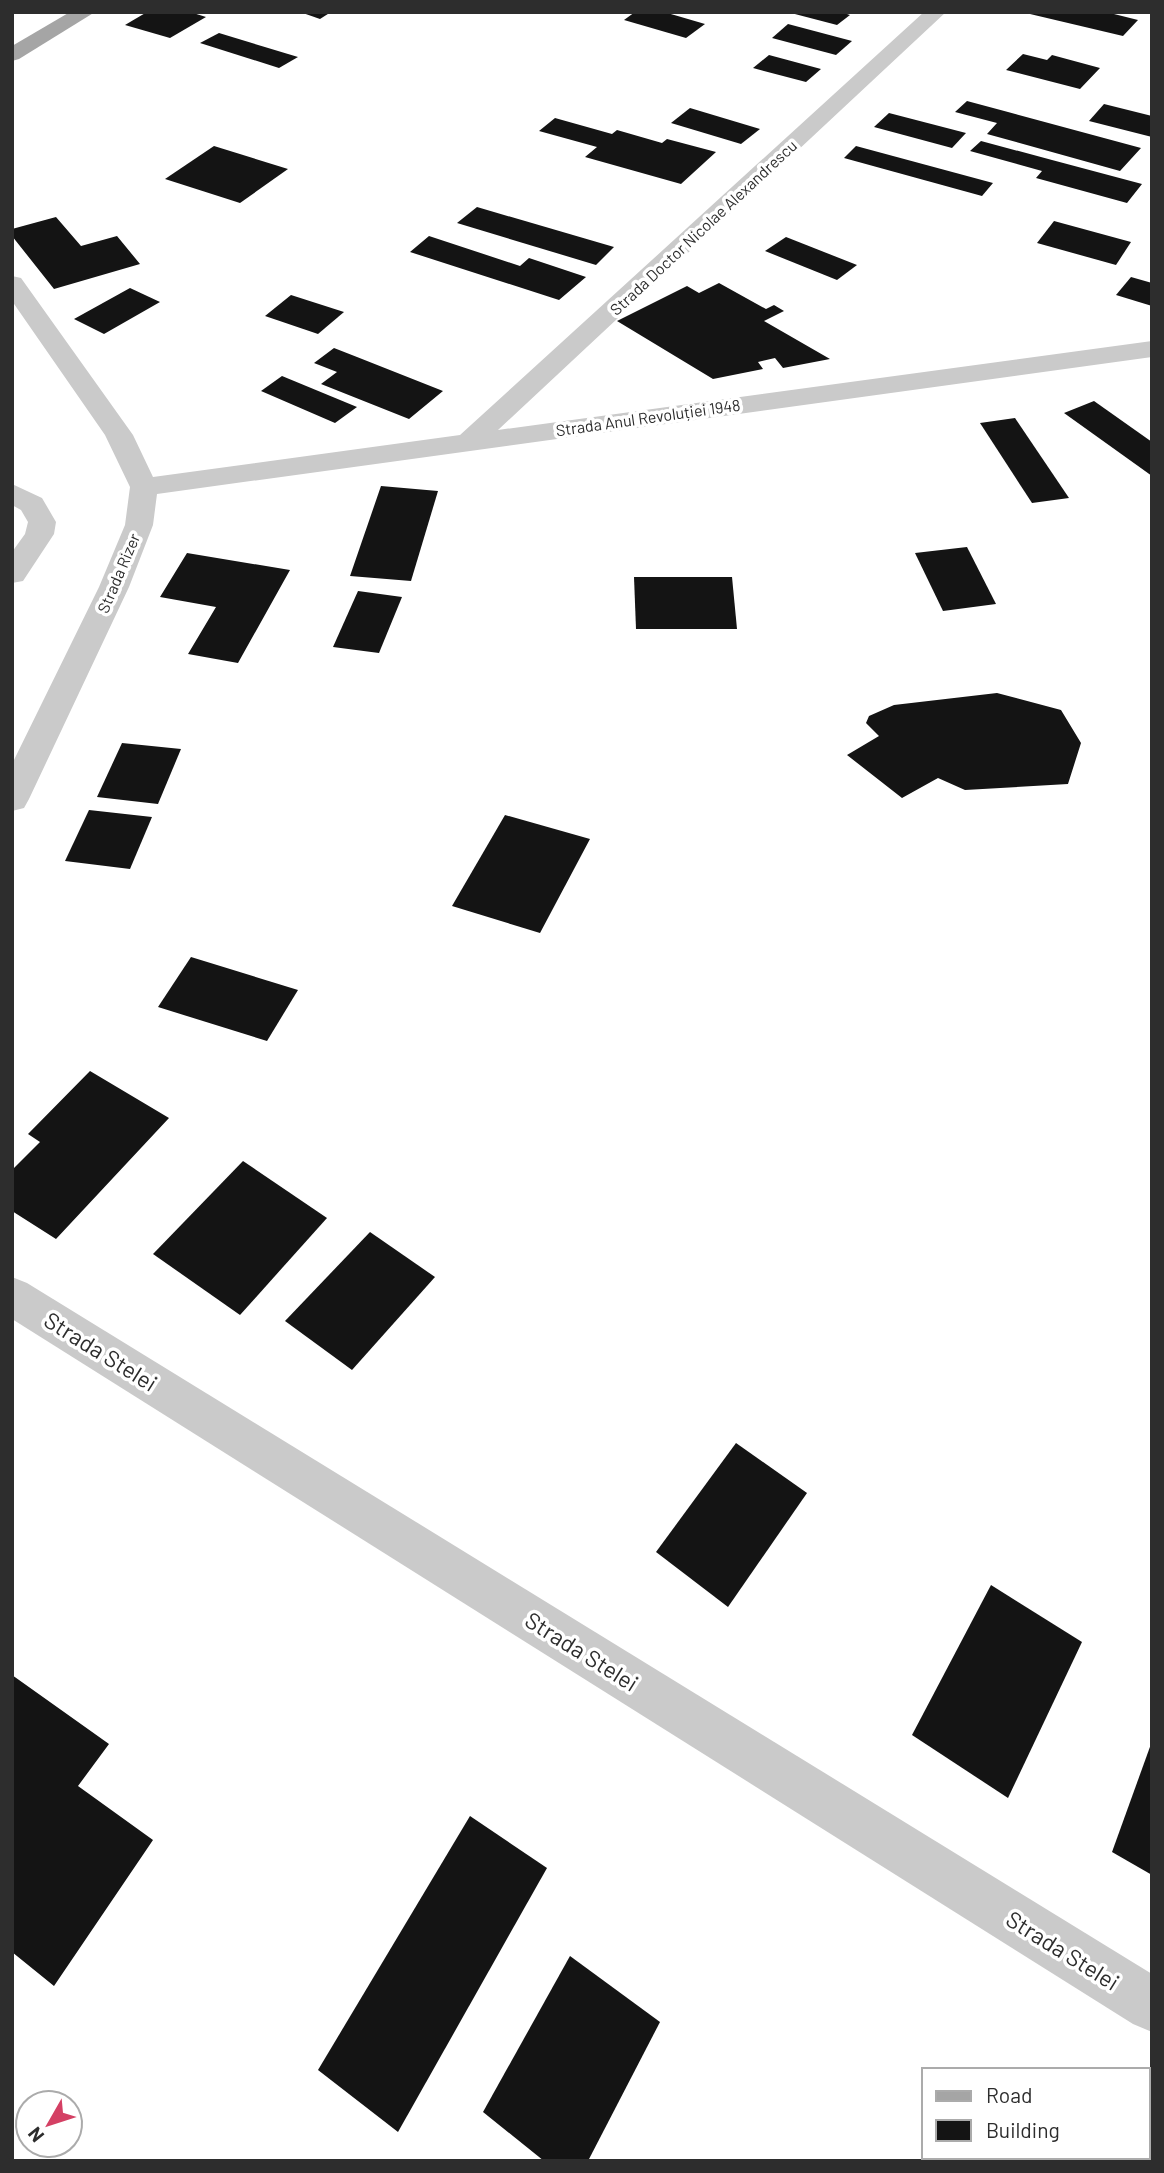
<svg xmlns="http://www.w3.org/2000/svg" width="1164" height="2173" viewBox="0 0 1164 2173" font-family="Barlow,sans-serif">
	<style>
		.building { fill: #141414 }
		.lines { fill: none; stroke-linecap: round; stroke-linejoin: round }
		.minor { fill: #cacaca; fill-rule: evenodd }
		.major { fill: #a5a5a5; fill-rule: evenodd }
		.labels { text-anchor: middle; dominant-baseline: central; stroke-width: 7; stroke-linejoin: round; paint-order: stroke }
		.far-street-label { font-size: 16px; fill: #2d2d2d; stroke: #fff }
		.near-street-label { font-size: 23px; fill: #2d2d2d; stroke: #fff }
	</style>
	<rect width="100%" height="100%" fill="#fff"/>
	<g class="building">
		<path d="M147,12H190L206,17L170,38L125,25Z"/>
		<path d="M300,12H331L320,19Z"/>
		<path d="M635,12H664L705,24L686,38L624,20Z"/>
		<path d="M841,12L850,15L837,25L791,13Z"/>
		<path d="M1032,12H1106L1138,20L1123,36L1030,14Z"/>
		<path d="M788,24L852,41L836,55L772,38Z"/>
		<path d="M219,33L298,57L279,68L200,43Z"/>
		<path d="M1023,54L1047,60L1052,55L1100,68L1080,89L1006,70Z"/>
		<path d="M769,55L821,69L806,82L753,68Z"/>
		<path d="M967,101L1008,112L1141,148L1120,171L987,134L997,123L955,112Z"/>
		<path d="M1104,104L1152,116V137L1089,121Z"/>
		<path d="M690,108L760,129L741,144L671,123Z"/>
		<path d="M889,113L966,133L952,148L874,127Z"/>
		<path d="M555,118L612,134L617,130L662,143L667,139L716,152L681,184L585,157L597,147L539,131Z"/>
		<path d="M981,141L1052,160L1142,184L1127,203L1036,178L1042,171L970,151Z"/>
		<path d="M214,146L288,169L240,203L165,179Z"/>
		<path d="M856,146L993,183L982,196L844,158Z"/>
		<path d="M477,207L614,247L596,265L457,223Z"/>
		<path d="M56,217L81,246L117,236L140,264L54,289L12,236V229Z"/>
		<path d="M1054,221L1131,242L1116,265L1037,243Z"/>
		<path d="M429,236L520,266L529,258L586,277L559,300L410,252Z"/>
		<path d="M786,237L857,265L837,280L765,251Z"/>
		<path d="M1131,277L1152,283V306L1116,295Z"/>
		<path d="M719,283L766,309L774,305L784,311L764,321L830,359L783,368L775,358L758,362L763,369L713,379L617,321L687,286L699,293Z"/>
		<path d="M130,288L160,302L104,334L74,319Z"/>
		<path d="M291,295L344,312L318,334L265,316Z"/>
		<path d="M334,348L357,357L443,391L409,419L321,384L337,372L314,363Z"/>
		<path d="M282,376L357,407L335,423L261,391Z"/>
		<path d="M1094,401L1152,442V476L1064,413Z"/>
		<path d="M1015,418L1069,498L1032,503L980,423Z"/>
		<path d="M381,486L438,491L411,581L350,576Z"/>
		<path d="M967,547L996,604L943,611L915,553Z"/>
		<path d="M187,553L290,570L238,663L188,654L216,607L160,597Z"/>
		<path d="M634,577H732L737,629H636Z"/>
		<path d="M358,591L402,597L379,653L333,647Z"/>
		<path d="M997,693L1061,710L1081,743L1068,784L965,790L938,778L902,798L847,755L879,736L866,723L869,716L894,705Z"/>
		<path d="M122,743L181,749L158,804L97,797Z"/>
		<path d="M89,810L152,817L130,869L65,861Z"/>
		<path d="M505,815L590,839L540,933L452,906Z"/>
		<path d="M191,957L298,990L267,1041L158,1007Z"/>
		<path d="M90,1071L169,1118L56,1239L12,1211V1170L40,1142L28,1134Z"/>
		<path d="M243,1161L327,1218L240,1315L153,1254Z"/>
		<path d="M370,1232L435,1277L352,1370L285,1321Z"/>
		<path d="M736,1443L807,1493L728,1607L656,1552Z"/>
		<path d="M991,1585L1082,1642L1008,1798L912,1735Z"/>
		<path d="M12,1675L109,1744L78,1786L153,1840L54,1986L12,1952Z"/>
		<path d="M1151,1744H1152V1875L1112,1852Z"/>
		<path d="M470,1816L547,1868L398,2132L318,2070Z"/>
		<path d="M570,1956L660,2022L588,2161H544L483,2112Z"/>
	</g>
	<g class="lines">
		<g class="minor">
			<path d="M924,12H946L498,430L1152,341V357L157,494L153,525L129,587L29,799L24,808L12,811V764L99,587L125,525L130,487L105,435L12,301V276L21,278L133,435L153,477L460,435Z"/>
			<path d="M12,484L42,498L56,522L54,534L23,581L12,583V552L25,534L28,522L21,510L12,505Z"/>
			<path d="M12,1277L27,1283L1152,1974V2032L1133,2024L12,1319Z"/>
		</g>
		<path class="major" d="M70,12H95L19,59L12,61V46Z"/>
	</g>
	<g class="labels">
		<g class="far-street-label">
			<text transform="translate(703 227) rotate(-43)">Strada Doctor Nicolae Alexandrescu</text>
			<text transform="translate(648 417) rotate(-8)">Strada Anul Revoluției 1948</text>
			<text transform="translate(118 573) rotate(-67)">Strada Rizer</text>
		</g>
		<g class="near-street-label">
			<text transform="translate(101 1351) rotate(32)">Strada Stelei</text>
			<text transform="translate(582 1651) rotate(32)">Strada Stelei</text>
			<text transform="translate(1063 1950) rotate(32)">Strada Stelei</text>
		</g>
	</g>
	<rect width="1164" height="2173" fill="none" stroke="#2d2d2d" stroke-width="28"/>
	<rect x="922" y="2068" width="228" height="91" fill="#ffffff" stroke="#ababab" stroke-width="2"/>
	<rect x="936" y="2091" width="35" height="10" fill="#a5a5a5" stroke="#ababab" stroke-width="2"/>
	<text x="986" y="2103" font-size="21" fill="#2d2d2d">Road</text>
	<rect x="936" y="2120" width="35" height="21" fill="#141414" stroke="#ababab" stroke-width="2"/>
	<text x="986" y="2138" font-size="21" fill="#2d2d2d">Building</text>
	<g transform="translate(49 2124) rotate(231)"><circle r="33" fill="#ffffff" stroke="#ababab" stroke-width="2"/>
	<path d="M0-5L12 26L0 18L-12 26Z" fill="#d44064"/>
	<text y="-10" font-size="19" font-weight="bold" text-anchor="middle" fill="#2d2d2d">N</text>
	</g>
</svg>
